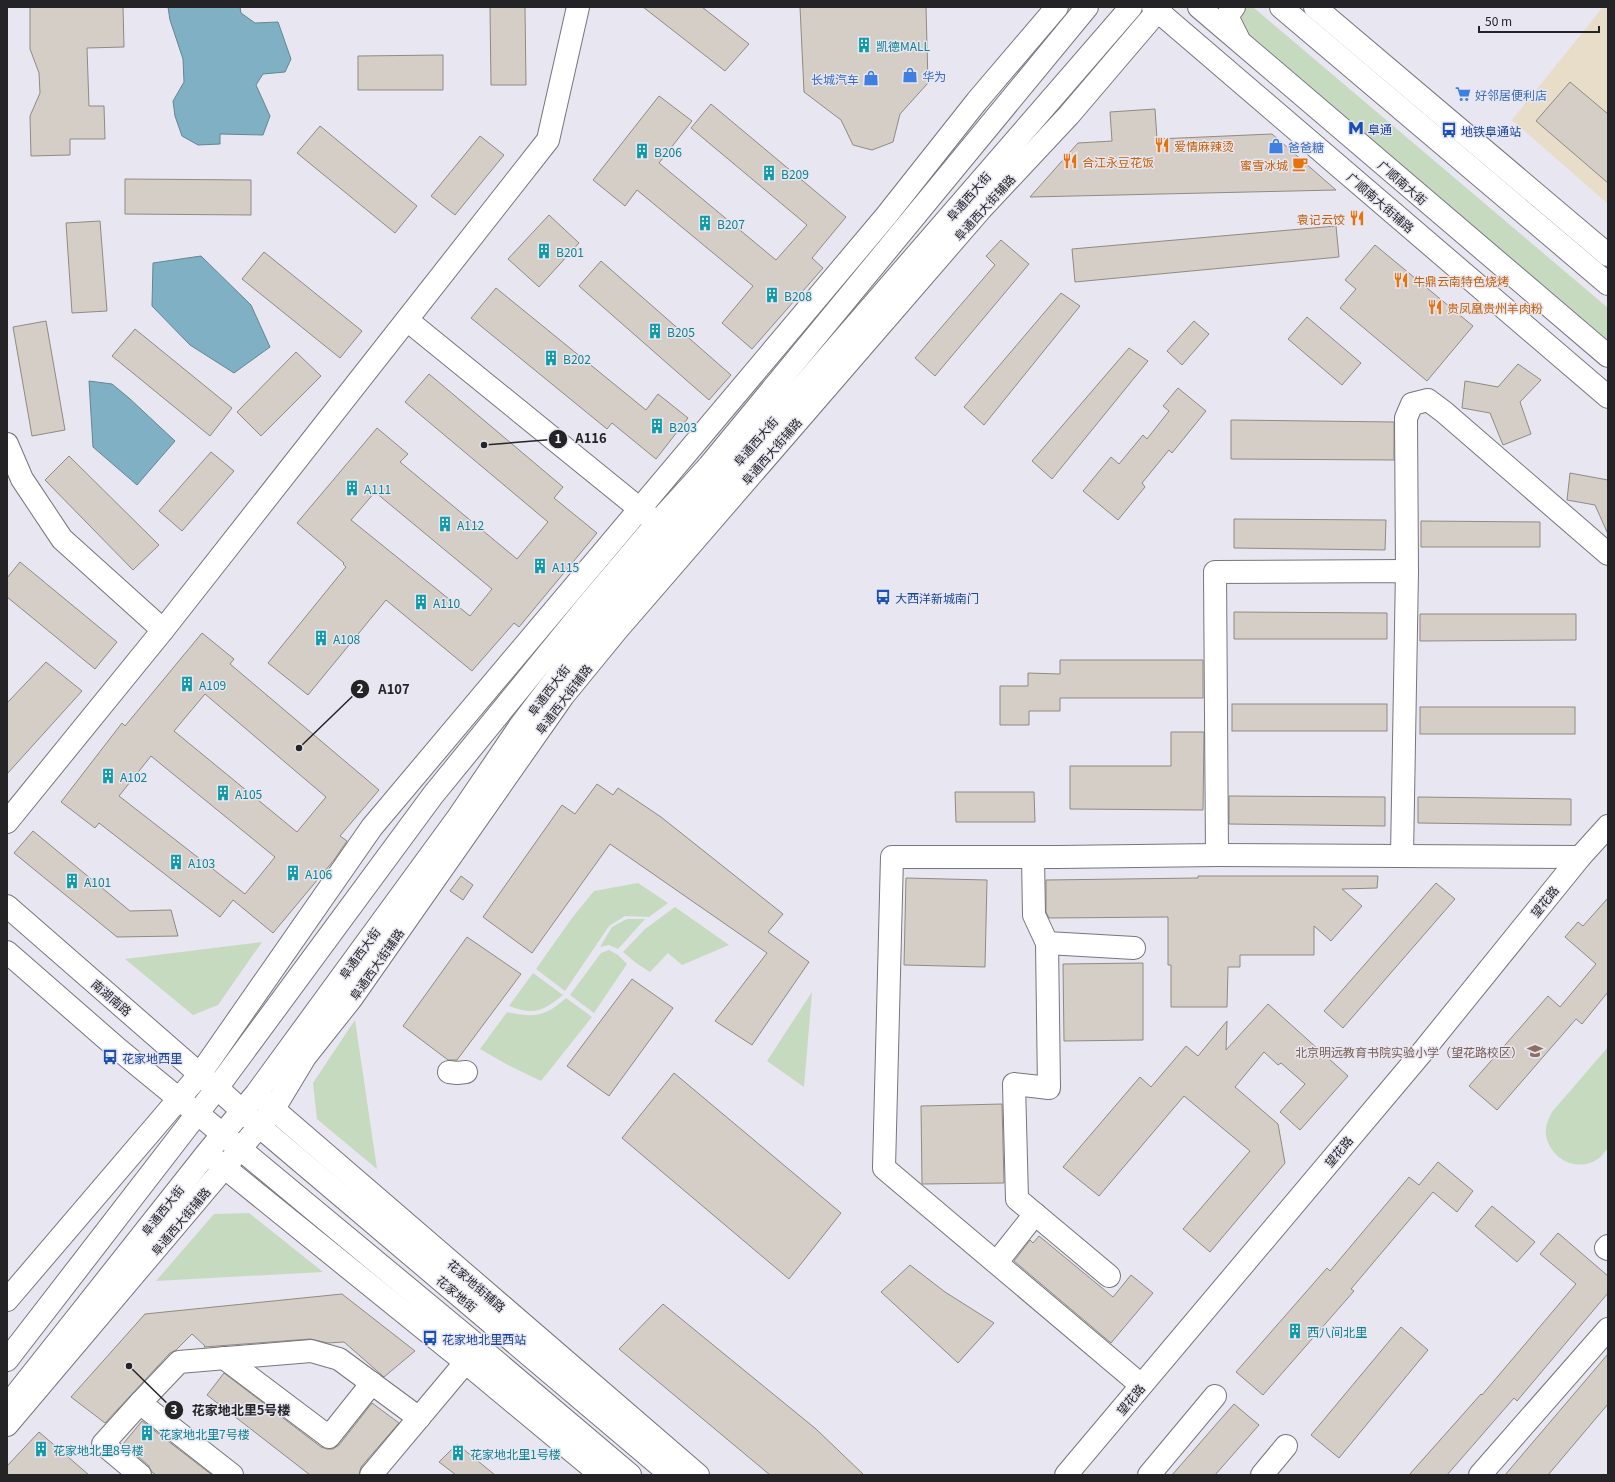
<svg xmlns="http://www.w3.org/2000/svg" width="1615" height="1482" viewBox="0 0 1615 1482" font-family="Georgia,'Noto Sans SC',serif">
	<style>
		.commercial { fill: #e7ddc8 }
		.green { fill: #c6dabf }
		.water { fill: #7fb0c3; stroke: #648694 }
		.building { fill: #d5cec6; stroke: #918a83; fill-rule: evenodd }
		.lines { fill: none; stroke-linecap: round; stroke-linejoin: round }
		.minor-casing { stroke: #77757d; stroke-width: 24 }
		.major-casing { stroke: #77757d; stroke-width: 24 }
		.minor { stroke: #fff; stroke-width: 22 }
		.major { stroke: #fff; stroke-width: 22 }
		.labels { text-anchor: middle; dominant-baseline: central; stroke-width: 3; stroke-linejoin: round; paint-order: stroke }
		.culture-label { font-size: 12px; fill: #0d838f; stroke: #e8e6f0; text-anchor: start }
		.shop-label { font-size: 12px; fill: #366cbe; stroke: #e8e6f0; text-anchor: start }
		.transit-label { font-size: 12px; fill: #164399; stroke: #e8e6f0; text-anchor: start }
		.food-label { font-size: 12px; fill: #c56008; stroke: #e8e6f0; text-anchor: start }
		.street-label { font-size: 12px; fill: #242326; stroke: #e8e6f0 }
		.education-label { font-size: 12px; fill: #785e54; stroke: #e8e6f0; text-anchor: end }
		.leader { fill: none; stroke: #242326; stroke-width: 1.5 }
		.callout-dot { fill: #242326; stroke: #e8e6f0; stroke-width: 1.5 }
		.mark-label { font-size: 12px; text-anchor: middle; font-weight: bold; fill: #fff }
		.callout-label { font-size: 13px; text-anchor: middle; font-weight: bold; fill: #242326; stroke: #e8e6f0; stroke-width: 3; stroke-linejoin: round; paint-order: stroke }
	</style>
	<rect width="100%" height="100%" fill="#e8e6f0"/>
	<path class="commercial" d="M1603,7H1608V204L1512,120Z"/>
	<g class="green">
		<path d="M1245,8H1254L1608,308V341L1240,26L1238,17Z"/>
		<path d="M638,883L668,903L649,917L625,916L609,926L565,991L536,969L572,918L594,891Z"/>
		<path d="M675,907L729,945L682,965L668,953L650,972L636,963L623,952L645,929Z"/>
		<path d="M627,919H645L618,949L609,945L600,947L612,927Z"/>
		<path d="M262,942L218,1005L193,1015L125,959Z"/>
		<path d="M609,950L618,955L627,964L594,1013L570,995L601,953Z"/>
		<path d="M533,973L563,995C542,1012 534,1015 509,1006Z"/>
		<path d="M812,992L804,1087L767,1061Z"/>
		<path d="M566,998L592,1017L541,1081L508,1065L480,1049L507,1012C534,1018 545,1017 566,998Z"/>
		<path d="M355,1020L377,1169L317,1119L313,1083Z"/>
		<path d="M1608,1047V1148C1605,1151 1602,1156 1598,1159C1577,1173 1550,1159 1546,1135C1545,1127 1548,1119 1552,1112Z"/>
		<path d="M249,1213L323,1272L156,1281L214,1214Z"/>
	</g>
	<g class="water">
		<path d="M168,7H240L241,13L255,23L278,22L291,59L285,72L263,74L256,85L270,116L263,135L220,134V144L198,145L182,136L175,116L173,101L184,82L183,59L170,20Z"/>
		<path d="M201,256L251,305L270,347L234,373L190,345L152,306L153,263Z"/>
		<path d="M89,381L112,384L129,398L175,441L137,485L93,447Z"/>
	</g>
	<g class="building">
		<path d="M30,7H123L124,47L87,48L89,106H104L105,139H70V155L31,156L30,116L40,93L39,73L30,49Z"/>
		<path d="M490,7H525L526,85H491Z"/>
		<path d="M643,7H702L749,44L725,71Z"/>
		<path d="M800,7H926L928,83L900,114L893,142L872,150L853,145L841,120L804,92Z"/>
		<path d="M443,55V90H358V56Z"/>
		<path d="M1570,82L1608,114V183L1536,121Z"/>
		<path d="M659,96L692,121L659,163L776,260L807,225L691,128L711,104L846,217L812,258L823,268L752,349L722,323L753,286L637,190L625,206L593,180Z"/>
		<path d="M1155,109L1157,139L1272,134L1336,190L1030,197L1078,143L1112,141L1110,112Z"/>
		<path d="M320,126L417,206L395,233L297,153Z"/>
		<path d="M480,136L504,155L455,215L431,196Z"/>
		<path d="M125,179L251,180V215L125,214Z"/>
		<path d="M549,215L579,243L539,287L508,259Z"/>
		<path d="M100,221L107,311L72,313L66,223Z"/>
		<path d="M1336,226L1339,257L1075,282L1072,249Z"/>
		<path d="M1001,240L1029,264L935,376L915,358L995,265L986,256Z"/>
		<path d="M1375,245L1473,326L1427,381L1340,308L1356,289L1345,280Z"/>
		<path d="M264,252L362,331L340,358L242,279Z"/>
		<path d="M601,261L731,375L709,400L579,286Z"/>
		<path d="M496,288L646,410L658,394L688,418L656,459L612,423L607,429L471,318Z"/>
		<path d="M1061,293L1080,306L984,425L964,407Z"/>
		<path d="M1307,317L1361,363L1342,385L1288,339Z"/>
		<path d="M46,321L65,430L32,436L13,327Z"/>
		<path d="M1194,321L1209,334L1182,365L1167,351Z"/>
		<path d="M135,329L232,408L210,436L112,356Z"/>
		<path d="M1129,348L1148,361L1052,479L1032,461Z"/>
		<path d="M296,352L321,376L261,436L237,412Z"/>
		<path d="M1518,364L1541,380L1520,402L1531,434L1503,445L1490,413L1462,408L1465,381L1498,387Z"/>
		<path d="M429,374L563,487L554,498L597,533L519,627L514,623L472,671L386,600L308,695L268,663L346,567L343,564L344,563L297,523L377,428L408,454L400,462L517,559L548,522L405,402ZM375,492L492,589L470,616L351,520Z"/>
		<path d="M1178,388L1206,411L1172,453L1169,450L1142,483L1145,487L1118,520L1083,491L1111,457L1119,464L1143,435L1147,439L1169,411L1163,406Z"/>
		<path d="M1231,420L1394,422V460L1231,459Z"/>
		<path d="M211,452L234,471L182,531L159,511Z"/>
		<path d="M69,456L159,545L133,570L45,480Z"/>
		<path d="M1570,473L1608,480V534L1595,505L1567,500Z"/>
		<path d="M1234,519L1386,520L1385,550L1234,548Z"/>
		<path d="M1421,521L1540,522V547H1421Z"/>
		<path d="M20,562L117,642L95,669L7,597V578Z"/>
		<path d="M1234,612L1387,613V639H1234Z"/>
		<path d="M1420,614H1576V640L1420,641Z"/>
		<path d="M202,633L234,659L230,664L379,790L340,836L347,841L334,860L273,933L233,900L220,917L99,823L95,828L61,802L122,723L125,726ZM205,694L326,797L297,832L174,731ZM151,756L275,857L245,894L119,796Z"/>
		<path d="M1060,660H1203V698H1060V711H1029V725H1000V686H1028V673L1060,674Z"/>
		<path d="M46,662L82,691L7,774V703Z"/>
		<rect x="1232" y="704" width="155" height="27"/>
		<rect x="1420" y="707" width="155" height="27"/>
		<path d="M1171,732H1204L1203,810L1070,809V766H1171Z"/>
		<path d="M597,784L613,795L618,788L661,817L783,914L768,932L809,962L752,1045L715,1021L767,953L610,844L532,953L483,917L562,805L575,814Z"/>
		<path d="M955,792H1034L1035,822H956Z"/>
		<path d="M1229,796L1385,797V826L1229,824Z"/>
		<path d="M1418,797L1571,799V825L1418,823Z"/>
		<path d="M33,831L130,911L171,910L178,936L117,937L14,853Z"/>
		<path d="M461,876L473,885L463,900L450,891Z"/>
		<path d="M1198,876H1378L1377,888L1342,889L1362,906L1331,941L1314,926V955H1240V967H1228L1227,1007H1171V965H1168V917L1049,918L1046,912V880L1198,878Z"/>
		<path d="M906,878L987,880L985,967L904,965Z"/>
		<path d="M1436,883L1455,899L1343,1028L1324,1011Z"/>
		<path d="M1608,898V992L1582,1024L1576,1019L1497,1110L1469,1086L1548,996L1560,1007L1596,964L1565,937L1578,922L1583,926Z"/>
		<path d="M467,937L521,974L457,1060H448L403,1026Z"/>
		<path d="M1143,963V1040L1064,1041L1063,964Z"/>
		<path d="M632,979L673,1008L609,1096L567,1066Z"/>
		<path d="M1268,1004L1348,1076L1300,1130L1280,1112L1305,1084L1281,1063L1278,1065L1264,1052L1235,1087L1278,1124L1285,1163L1210,1252L1183,1229L1250,1151L1184,1096L1099,1196L1063,1167L1140,1077L1151,1087L1186,1046L1198,1056L1227,1021L1226,1050Z"/>
		<path d="M674,1073L841,1213L789,1279L622,1138Z"/>
		<path d="M1002,1104L1004,1183L922,1184L921,1106Z"/>
		<path d="M1438,1162L1473,1191L1457,1212L1433,1192L1351,1289L1354,1291L1263,1395L1236,1372L1327,1268L1330,1271L1409,1177L1419,1185Z"/>
		<path d="M1492,1206L1535,1242L1517,1262L1475,1226Z"/>
		<path d="M1558,1233L1608,1276V1293L1517,1401L1514,1398L1447,1475H1409L1481,1394L1482,1395L1576,1284L1540,1254Z"/>
		<path d="M1039,1236L1113,1297L1131,1275L1153,1293L1111,1343L1014,1261L1030,1240L1033,1243Z"/>
		<path d="M910,1265L945,1292L994,1323L958,1363L881,1292Z"/>
		<path d="M342,1294L415,1351L384,1377L344,1342L328,1343L310,1339L204,1347L205,1346L192,1334L176,1350L170,1353L105,1423L71,1397L145,1314Z"/>
		<path d="M663,1304L816,1429L864,1475H770L619,1349Z"/>
		<path d="M1401,1327L1428,1350L1339,1458L1311,1435Z"/>
		<path d="M1608,1354V1404L1548,1475H1505Z"/>
		<path d="M224,1373L321,1447L327,1449H333L339,1445L372,1403L399,1423L361,1467L359,1475H310L207,1395Z"/>
		<path d="M1234,1404L1259,1425L1215,1475H1172Z"/>
		<path d="M142,1421L212,1475H156L152,1472L148,1465L123,1444Z"/>
		<path d="M39,1432L89,1475H7V1466Z"/>
		<path d="M457,1444L495,1475H456L439,1462Z"/>
	</g>
	<g class="lines">
		<defs>
			<g id="minor">
				<path d="M1153,7L1608,397"/>
				<path d="M1315,7L1608,255"/>
				<path d="M407,320L651,518"/>
				<path d="M7,444L22,479L62,539L163,630"/>
				<path d="M1407,571L1406,418L1412,404L1428,400L1444,412L1608,554"/>
				<path d="M7,822L163,630L548,140L578,7"/>
				<path d="M1217,855L1215,572L1407,571L1402,856"/>
				<path d="M1033,857L1034,915L1047,943L1049,1088L1014,1084L1017,1199L1109,1276"/>
				<path d="M7,906L211,1084"/>
				<path d="M1047,943L1134,948"/>
				<path d="M7,952L118,1049L190,1108"/>
				<path d="M449,1072L457,1073L466,1072"/>
				<path d="M263,1100L698,1475"/>
				<path d="M214,1159L465,1362L601,1475"/>
				<path d="M1608,1246L1606,1248L1608,1249"/>
				<path d="M997,1262L1035,1214"/>
				<path d="M7,1300L200,1074L372,827L886,216L977,101L1057,7"/>
				<path d="M224,1358L329,1437L372,1383"/>
				<path d="M1141,1385L884,1168L892,857H1058L1217,855L1580,857"/>
				<path d="M140,1403L232,1475"/>
				<path d="M7,1425L273,1110L305,1057L351,999L563,696L617,630L981,209L1069,115L1161,7"/>
				<path d="M140,1475L103,1444L140,1403L179,1362L311,1351L339,1359L419,1418"/>
				<path d="M371,1475L475,1351"/>
				<path d="M1066,1475L1424,1050L1580,857L1608,826"/>
				<path d="M1149,1475L1215,1396"/>
				<path d="M1262,1475L1286,1446"/>
				<path d="M1480,1475L1608,1329"/>
			</g>
			<g id="major">
				<path d="M1199,7L1608,356"/>
				<path d="M1234,7L1227,16L1238,38"/>
				<path d="M1281,7L1608,284"/>
				<path d="M217,1088L260,1127L671,1475"/>
				<path d="M197,1113L479,1347L630,1475"/>
				<path d="M7,1360L217,1088L433,795L587,606L657,523L709,466L1087,7"/>
				<path d="M7,1406L207,1153L256,1094L459,816L520,726L602,618L1131,7"/>
			</g>
		</defs>
		<use href="#minor" class="minor-casing"/>
		<use href="#major" class="major-casing"/>
		<use href="#minor" class="minor"/>
		<use href="#major" class="major"/>
	</g>
	<defs>
		<symbol id="building-bare" viewBox="-9 -9 18 18"><path d="M-4-6H4V6H1V3H-1V6H-4ZM-2.5-4.3h1.7v1.8h-1.7ZM.8-4.3h1.7v1.8H.8ZM-2.5-1h1.7V.8h-1.7ZM.8-1h1.7V.8H.8Z" fill="#0f9aa8" stroke="#e8e6f0" stroke-width="2.5" paint-order="stroke"/></symbol>
		<symbol id="shop-bare" viewBox="-9 -9 18 18"><path d="M-5-2.5h2.3a2.7 3.5 0 0 1 5.4 0H5L5.5 6h-11ZM-1.5-2.5h3a1.5 2.3 0 0 0-3 0Z" fill="#3f7fe0" stroke="#e8e6f0" stroke-width="2.5" paint-order="stroke"/></symbol>
		<symbol id="supermarket-bare" viewBox="-9 -9 18 18"><path d="M-6-5.5h2.5l.6 2H6L4.5 2H-2.5L-4.4-4H-6ZM-1.5 3.2a1.3 1.3 0 1 0 .1 0ZM3 3.2a1.3 1.3 0 1 0 .1 0Z" fill="#3f7fe0" stroke="#e8e6f0" stroke-width="2.5" paint-order="stroke"/></symbol>
		<symbol id="metro-bare" viewBox="-9 -9 18 18"><path d="M-5.5 5V-5H-3L0 0L3-5H5.5V5H3V-.5L0 4L-3-.5V5Z" fill="#1a4fb4" stroke="#e8e6f0" stroke-width="2.5" paint-order="stroke"/></symbol>
		<symbol id="bus-bare" viewBox="-9 -9 18 18"><path d="M-5-6H5V4H4V6H2V4H-2V6H-4V4H-5ZM-3.5-4V0h7V-4ZM-3.5 1.2v1.5H-2V1.2ZM2 1.2v1.5H3.5V1.2Z" fill="#1a4fb4" stroke="#e8e6f0" stroke-width="2.5" paint-order="stroke"/></symbol>
		<symbol id="restaurant-bare" viewBox="-9 -9 18 18"><path d="M-5-6h1v4h1v-4h1v4h1v-4h1v5L-1.5 .5V6h-2V.5L-5-1ZM5-6V6H3V1.5H1.5Q1.5-4 5-6Z" fill="#e8710a" stroke="#e8e6f0" stroke-width="2.5" paint-order="stroke"/></symbol>
		<symbol id="cafe-bare" viewBox="-9 -9 18 18"><path d="M-5.5-4.5H6V0H3Q3 3.5 0 3.5H-2.5Q-5.5 3.5-5.5 0ZM3-3.2v2h1.7v-2ZM-6 4.5H4V6H-6Z" fill="#e8710a" stroke="#e8e6f0" stroke-width="2.5" paint-order="stroke"/></symbol>
		<symbol id="school-bare" viewBox="-9 -9 18 18"><path d="M0-5L7-2L0 1L-7-2ZM-4 1L0 2.5L4 1V4Q0 6-4 4Z" fill="#8d6e63" stroke="#e8e6f0" stroke-width="2.5" paint-order="stroke"/></symbol>
	</defs>
	<g fill-rule="evenodd">
		<use href="#building-bare" x="853" y="34" width="22" height="22"/>
		<use href="#shop-bare" x="899" y="64" width="22" height="22"/>
		<use href="#shop-bare" x="860" y="67" width="22" height="22"/>
		<use href="#supermarket-bare" x="1452" y="83" width="22" height="22"/>
		<use href="#metro-bare" x="1345" y="117" width="22" height="22"/>
		<use href="#bus-bare" x="1438" y="119" width="22" height="22"/>
		<use href="#restaurant-bare" x="1151" y="134" width="22" height="22"/>
		<use href="#shop-bare" x="1265" y="135" width="22" height="22"/>
		<use href="#building-bare" x="631" y="140" width="22" height="22"/>
		<use href="#restaurant-bare" x="1059" y="150" width="22" height="22"/>
		<use href="#cafe-bare" x="1289" y="153" width="22" height="22"/>
		<use href="#building-bare" x="758" y="162" width="22" height="22"/>
		<use href="#restaurant-bare" x="1346" y="207" width="22" height="22"/>
		<use href="#building-bare" x="694" y="212" width="22" height="22"/>
		<use href="#building-bare" x="533" y="240" width="22" height="22"/>
		<use href="#restaurant-bare" x="1390" y="269" width="22" height="22"/>
		<use href="#building-bare" x="761" y="284" width="22" height="22"/>
		<use href="#restaurant-bare" x="1424" y="296" width="22" height="22"/>
		<use href="#building-bare" x="644" y="320" width="22" height="22"/>
		<use href="#building-bare" x="540" y="347" width="22" height="22"/>
		<use href="#building-bare" x="646" y="415" width="22" height="22"/>
		<use href="#building-bare" x="341" y="477" width="22" height="22"/>
		<use href="#building-bare" x="434" y="513" width="22" height="22"/>
		<use href="#building-bare" x="529" y="555" width="22" height="22"/>
		<use href="#bus-bare" x="872" y="586" width="22" height="22"/>
		<use href="#building-bare" x="410" y="591" width="22" height="22"/>
		<use href="#building-bare" x="310" y="627" width="22" height="22"/>
		<use href="#building-bare" x="176" y="673" width="22" height="22"/>
		<use href="#building-bare" x="97" y="765" width="22" height="22"/>
		<use href="#building-bare" x="212" y="782" width="22" height="22"/>
		<use href="#building-bare" x="165" y="851" width="22" height="22"/>
		<use href="#building-bare" x="282" y="862" width="22" height="22"/>
		<use href="#building-bare" x="61" y="870" width="22" height="22"/>
		<use href="#school-bare" x="1524" y="1040" width="22" height="22"/>
		<use href="#bus-bare" x="99" y="1046" width="22" height="22"/>
		<use href="#building-bare" x="1284" y="1320" width="22" height="22"/>
		<use href="#bus-bare" x="419" y="1327" width="22" height="22"/>
		<use href="#building-bare" x="136" y="1422" width="22" height="22"/>
		<use href="#building-bare" x="30" y="1438" width="22" height="22"/>
		<use href="#building-bare" x="447" y="1442" width="22" height="22"/>
	</g>
	<g class="labels">
		<g class="culture-label">
			<text x="876" y="45">凯德MALL</text>
			<text x="654" y="151">B206</text>
			<text x="781" y="173">B209</text>
			<text x="717" y="223">B207</text>
			<text x="556" y="251">B201</text>
			<text x="784" y="295">B208</text>
			<text x="667" y="331">B205</text>
			<text x="563" y="358">B202</text>
			<text x="669" y="426">B203</text>
			<text x="364" y="488">A111</text>
			<text x="457" y="524">A112</text>
			<text x="552" y="566">A115</text>
			<text x="433" y="602">A110</text>
			<text x="333" y="638">A108</text>
			<text x="199" y="684">A109</text>
			<text x="120" y="776">A102</text>
			<text x="235" y="793">A105</text>
			<text x="188" y="862">A103</text>
			<text x="305" y="873">A106</text>
			<text x="84" y="881">A101</text>
			<text x="1307" y="1331">西八间北里</text>
			<text x="159" y="1433">花家地北里7号楼</text>
			<text x="53" y="1449">花家地北里8号楼</text>
			<text x="470" y="1453">花家地北里1号楼</text>
		</g>
		<g class="shop-label">
			<text x="922" y="75">华为</text>
			<text x="859" y="78" text-anchor="end">长城汽车</text>
			<text x="1475" y="94">好邻居便利店</text>
			<text x="1288" y="146">爸爸糖</text>
		</g>
		<g class="transit-label">
			<text x="1368" y="128">阜通</text>
			<text x="1461" y="130">地铁阜通站</text>
			<text x="895" y="597">大西洋新城南门</text>
			<text x="122" y="1057">花家地西里</text>
			<text x="442" y="1338">花家地北里西站</text>
		</g>
		<g class="food-label">
			<text x="1174" y="145">爱情麻辣烫</text>
			<text x="1082" y="161">合江永豆花饭</text>
			<text x="1288" y="164" text-anchor="end">蜜雪冰城</text>
			<text x="1345" y="218" text-anchor="end">袁记云饺</text>
			<text x="1413" y="280">牛鼎云南特色烧烤</text>
			<text x="1447" y="307">贵凤凰贵州羊肉粉</text>
		</g>
		<g class="street-label">
			<text transform="translate(1403 182) rotate(41)">广顺南大街</text>
			<text transform="translate(968 196) rotate(-49)">阜通西大街</text>
			<text transform="translate(1381 202) rotate(41)">广顺南大街辅路</text>
			<text transform="translate(984 207) rotate(-48)">阜通西大街辅路</text>
			<text transform="translate(755 441) rotate(-49)">阜通西大街</text>
			<text transform="translate(771 451) rotate(-49)">阜通西大街辅路</text>
			<text transform="translate(548 690) rotate(-53)">阜通西大街</text>
			<text transform="translate(563 699) rotate(-53)">阜通西大街辅路</text>
			<text transform="translate(1544 901) rotate(-51)">望花路</text>
			<text transform="translate(359 953) rotate(-54)">阜通西大街</text>
			<text transform="translate(376 964) rotate(-55)">阜通西大街辅路</text>
			<text transform="translate(112 997) rotate(41)">南湖南路</text>
			<text transform="translate(1338 1151) rotate(-50)">望花路</text>
			<text transform="translate(162 1210) rotate(-52)">阜通西大街</text>
			<text transform="translate(180 1221) rotate(-50)">阜通西大街辅路</text>
			<text transform="translate(477 1285) rotate(41)">花家地街辅路</text>
			<text transform="translate(457 1293) rotate(40)">花家地街</text>
			<text transform="translate(1130 1399) rotate(-50)">望花路</text>
		</g>
		<g class="education-label">
			<text x="1523" y="1051">北京明远教育书院实验小学（望花路校区）</text>
		</g>
	</g>
	<path class="leader" d="M484 445L558 439M299 748L360 689M129 1366L174 1410"/>
	<g class="callout-dot">
		<circle cx="484" cy="445" r="4"/>
		<circle cx="299" cy="748" r="4"/>
		<circle cx="129" cy="1366" r="4"/>
		<circle cx="558" cy="439" r="10"/>
		<circle cx="360" cy="689" r="10"/>
		<circle cx="174" cy="1410" r="10"/>
	</g>
	<g class="mark-label">
		<text x="558" y="443">1</text>
		<text x="360" y="693">2</text>
		<text x="174" y="1414">3</text>
	</g>
	<g class="callout-label">
		<text x="591" y="443">A116</text>
		<text x="394" y="694">A107</text>
		<text x="241" y="1415">花家地北里5号楼</text>
	</g>
	<rect width="1615" height="1482" fill="none" stroke="#242326" stroke-width="16"/>
	<path d="M1479 26v6h120v-6" fill="none" stroke="#242326" stroke-width="2"/>
	<text x="1485" y="26" font-size="12" fill="#242326" stroke="#e8e6f0" stroke-width="3" paint-order="stroke">50 m</text>
</svg>
